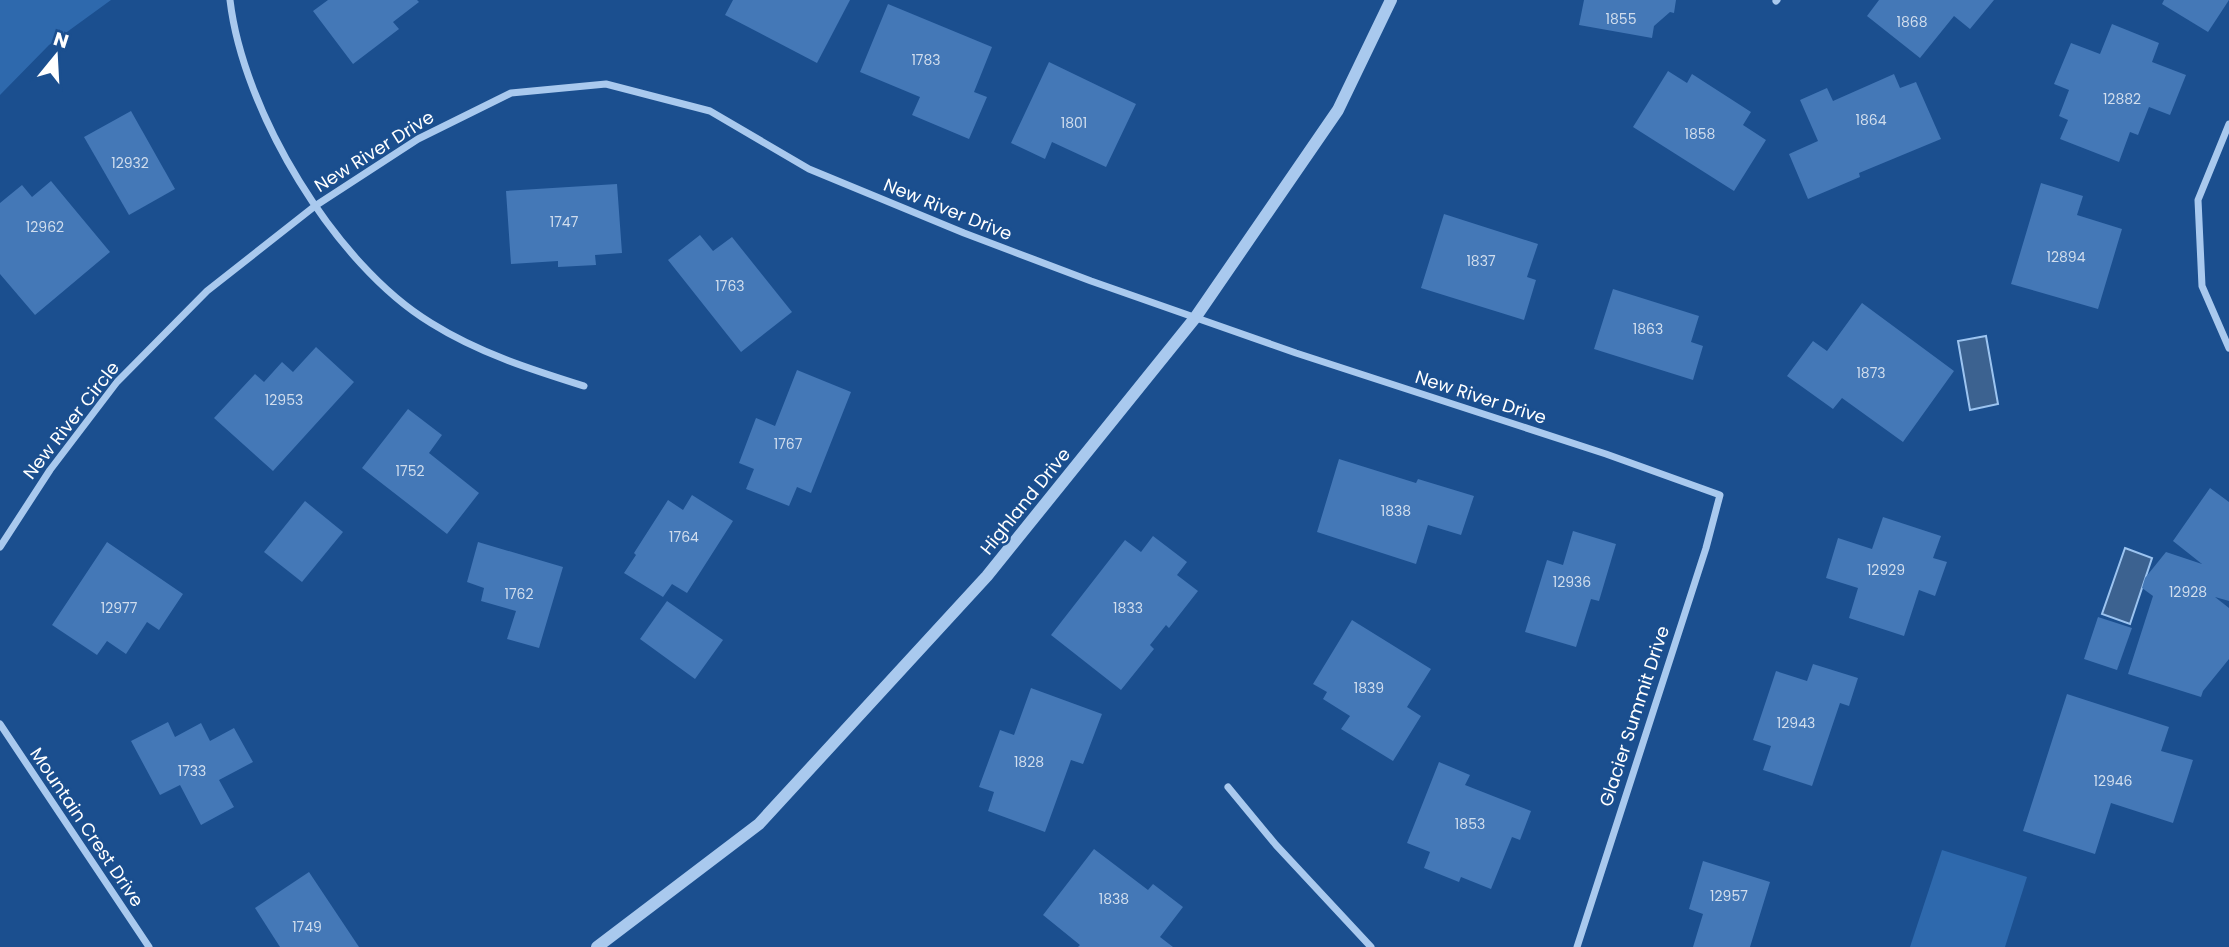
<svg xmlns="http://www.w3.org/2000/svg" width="2229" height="947" viewBox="0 0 2229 947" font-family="Poppins,sans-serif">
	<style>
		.green { fill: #2e69ad }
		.water { fill: #3c6290; stroke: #9cc4f0; stroke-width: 2 }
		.building { fill: #4478b7 }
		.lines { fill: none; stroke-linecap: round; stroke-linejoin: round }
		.minor { stroke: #a9c9ee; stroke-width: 7 }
		.tertiary { stroke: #a9c9ee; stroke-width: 12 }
		.labels { text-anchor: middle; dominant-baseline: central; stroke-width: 5; stroke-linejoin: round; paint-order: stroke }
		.number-label { font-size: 14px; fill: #d0dded }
		.street-label { font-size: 18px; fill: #fff; stroke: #1b4f8f }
	</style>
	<rect width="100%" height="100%" fill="#1b4f8f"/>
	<g class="green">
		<path d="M0,0H111L49,45L0,95Z"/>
		<path d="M1942,850L2027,877L2005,947H1910Z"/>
	</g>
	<g class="water">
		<path d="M1986,336L1998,404L1970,410L1958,341Z"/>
		<path d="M2125,548L2152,558L2130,624L2102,614Z"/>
	</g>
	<g class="building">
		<path d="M328,0H417L419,2L393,22L399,29L353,64L313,11Z"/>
		<path d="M733,0H850L817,63L725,15Z"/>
		<path d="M1584,0H1676L1674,13L1670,12L1654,26L1652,38L1579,25Z"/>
		<path d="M1879,0H1994L1970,29L1954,16L1920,58L1867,16Z"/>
		<path d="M2164,0H2229L2208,32L2162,4Z"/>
		<path d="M888,4L992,47L974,92L987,97L969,139L912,115L920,97L860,72Z"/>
		<path d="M2112,24L2159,43L2152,62L2186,75L2170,115L2149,107L2138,135L2130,132L2119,162L2060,139L2068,120L2059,116L2069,90L2054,84L2071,43L2100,54Z"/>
		<path d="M1049,62L1136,104L1106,167L1052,142L1045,159L1011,143Z"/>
		<path d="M1668,71L1687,83L1692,74L1751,112L1743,125L1766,140L1734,191L1633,127Z"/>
		<path d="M1894,74L1900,88L1916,82L1941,139L1859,173L1860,177L1808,199L1789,154L1818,141L1800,100L1827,88L1833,101Z"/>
		<path d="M131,111L175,189L129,215L84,137Z"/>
		<path d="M51,181L110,252L35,315L0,274V203L22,185L32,197Z"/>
		<path d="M2041,183L2083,196L2077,215L2122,229L2098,309L2011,284Z"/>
		<path d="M617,184L622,253L595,255L596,265L558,267V261L511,264L506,191Z"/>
		<path d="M1444,214L1538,244L1527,277L1536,280L1524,320L1421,288Z"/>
		<path d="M700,235L713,251L732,237L792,312L741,352L668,260Z"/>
		<path d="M1613,289L1699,316L1691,342L1703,346L1693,380L1594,349Z"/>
		<path d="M1862,303L1954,371L1903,442L1842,398L1833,409L1787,376L1813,341L1827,351Z"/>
		<path d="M316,347L354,382L273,471L214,418L255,374L264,382L282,362L293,372Z"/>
		<path d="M797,370L851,392L811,493L797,487L789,506L746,489L754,469L739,463L756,418L775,426Z"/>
		<path d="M408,409L442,435L429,453L479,493L447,534L362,468Z"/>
		<path d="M1339,459L1416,483L1418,479L1474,496L1461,535L1428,525L1416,564L1317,532Z"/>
		<path d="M2210,488L2229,502V601L2215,597L2229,608V659L2203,691L2201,697L2128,674L2153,596L2142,588L2145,578L2166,552L2202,564L2173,541Z"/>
		<path d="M692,495L733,521L687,593L672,584L663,597L624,573L636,555L634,553L668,500L683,510Z"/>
		<path d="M305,501L343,532L302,582L264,552Z"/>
		<path d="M1883,517L1941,536L1933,558L1947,562L1935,596L1919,590L1904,636L1849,618L1858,588L1826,578L1838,538L1872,549Z"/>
		<path d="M1573,531L1616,544L1599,601L1591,599L1576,647L1525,632L1547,560L1563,565Z"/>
		<path d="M1153,536L1187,562L1177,575L1198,591L1169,628L1166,625L1150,645L1154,649L1121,690L1051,635L1125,540L1141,552Z"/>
		<path d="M107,542L183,594L159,630L147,622L126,654L107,641L97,655L52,625Z"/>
		<path d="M478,542L563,567L539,648L507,639L516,611L481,601L484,588L467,582Z"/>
		<path d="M667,601L723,640L695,679L640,639Z"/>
		<path d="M2098,617L2132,628L2117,670L2084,659Z"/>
		<path d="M1352,620L1431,669L1407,707L1421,716L1393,761L1341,729L1350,716L1323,699L1327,692L1313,684Z"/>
		<path d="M1813,664L1858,678L1849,706L1840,703L1812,786L1763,770L1771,746L1753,740L1776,671L1807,681Z"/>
		<path d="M1031,688L1102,714L1083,764L1071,760L1045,832L988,811L994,792L979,787L1000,730L1014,735Z"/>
		<path d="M2067,694L2169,727L2161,751L2193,760L2173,823L2111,803L2095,854L2023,831Z"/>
		<path d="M168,722L175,737L201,723L210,741L234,728L253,762L219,780L234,807L201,825L180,785L160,795L131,741Z"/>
		<path d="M1439,762L1470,775L1465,785L1531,811L1520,840L1512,837L1491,889L1461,877L1459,882L1424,868L1430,852L1407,843Z"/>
		<path d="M1094,849L1148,890L1153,884L1183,907L1160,937L1173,947H1078L1080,945L1043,915Z"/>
		<path d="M1703,861L1770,882L1750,947H1693L1703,914L1689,909Z"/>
		<path d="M309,872L359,947H280L255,908Z"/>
	</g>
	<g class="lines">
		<g class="minor">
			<path d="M230,0C243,111 335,265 431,323C479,353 530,369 584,386"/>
			<path d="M1776,1L1777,0"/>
			<path d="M2229,124L2198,200L2202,286L2229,348"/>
			<path d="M0,547L50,470L117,382L207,291L315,206L418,139L511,93L606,84L710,111L809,169L964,233L1091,281L1296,353L1606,454L1720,495L1706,548L1577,947"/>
			<path d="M0,724L149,947"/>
			<path d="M1228,787L1276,845L1371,947"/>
		</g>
		<path class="tertiary" d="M597,947L759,824L987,576L1195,318L1338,110L1391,0"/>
	</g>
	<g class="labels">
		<g class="number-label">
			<text x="1621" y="19">1855</text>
			<text x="1912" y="22">1868</text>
			<text x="926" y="60">1783</text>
			<text x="2122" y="99">12882</text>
			<text x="1871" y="120">1864</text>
			<text x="1074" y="123">1801</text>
			<text x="1700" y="134">1858</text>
			<text x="130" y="163">12932</text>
			<text x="564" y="222">1747</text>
			<text x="45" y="227">12962</text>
			<text x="2066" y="257">12894</text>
			<text x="1481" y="261">1837</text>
			<text x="730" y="286">1763</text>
			<text x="1648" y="329">1863</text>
			<text x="1871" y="373">1873</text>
			<text x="284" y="400">12953</text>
			<text x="788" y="444">1767</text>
			<text x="410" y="471">1752</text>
			<text x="1396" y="511">1838</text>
			<text x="684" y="537">1764</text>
			<text x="1886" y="570">12929</text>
			<text x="1572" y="582">12936</text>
			<text x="2188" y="592">12928</text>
			<text x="519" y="594">1762</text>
			<text x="119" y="608">12977</text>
			<text x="1128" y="608">1833</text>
			<text x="1369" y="688">1839</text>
			<text x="1796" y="723">12943</text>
			<text x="1029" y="762">1828</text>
			<text x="192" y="771">1733</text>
			<text x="2113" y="781">12946</text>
			<text x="1470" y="824">1853</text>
			<text x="1729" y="896">12957</text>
			<text x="1114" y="899">1838</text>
			<text x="307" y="927">1749</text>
		</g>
		<g class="street-label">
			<text transform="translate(374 151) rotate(-32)">New River Drive</text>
			<text transform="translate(948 209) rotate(22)">New River Drive</text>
			<text transform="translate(1481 397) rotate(18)">New River Drive</text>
			<text transform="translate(71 420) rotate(-52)">New River Circle</text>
			<text transform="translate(1025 501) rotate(-51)">Highland Drive</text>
			<text transform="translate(1634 716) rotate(-72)">Glacier Summit Drive</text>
			<text transform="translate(87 827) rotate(56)">Mountain Crest Drive</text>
		</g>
	</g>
	<g transform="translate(56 56) rotate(18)" stroke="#1b4f8f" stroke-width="5" paint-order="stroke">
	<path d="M0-5L12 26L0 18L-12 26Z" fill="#ffffff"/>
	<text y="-10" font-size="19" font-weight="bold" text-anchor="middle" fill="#ffffff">N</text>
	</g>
</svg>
